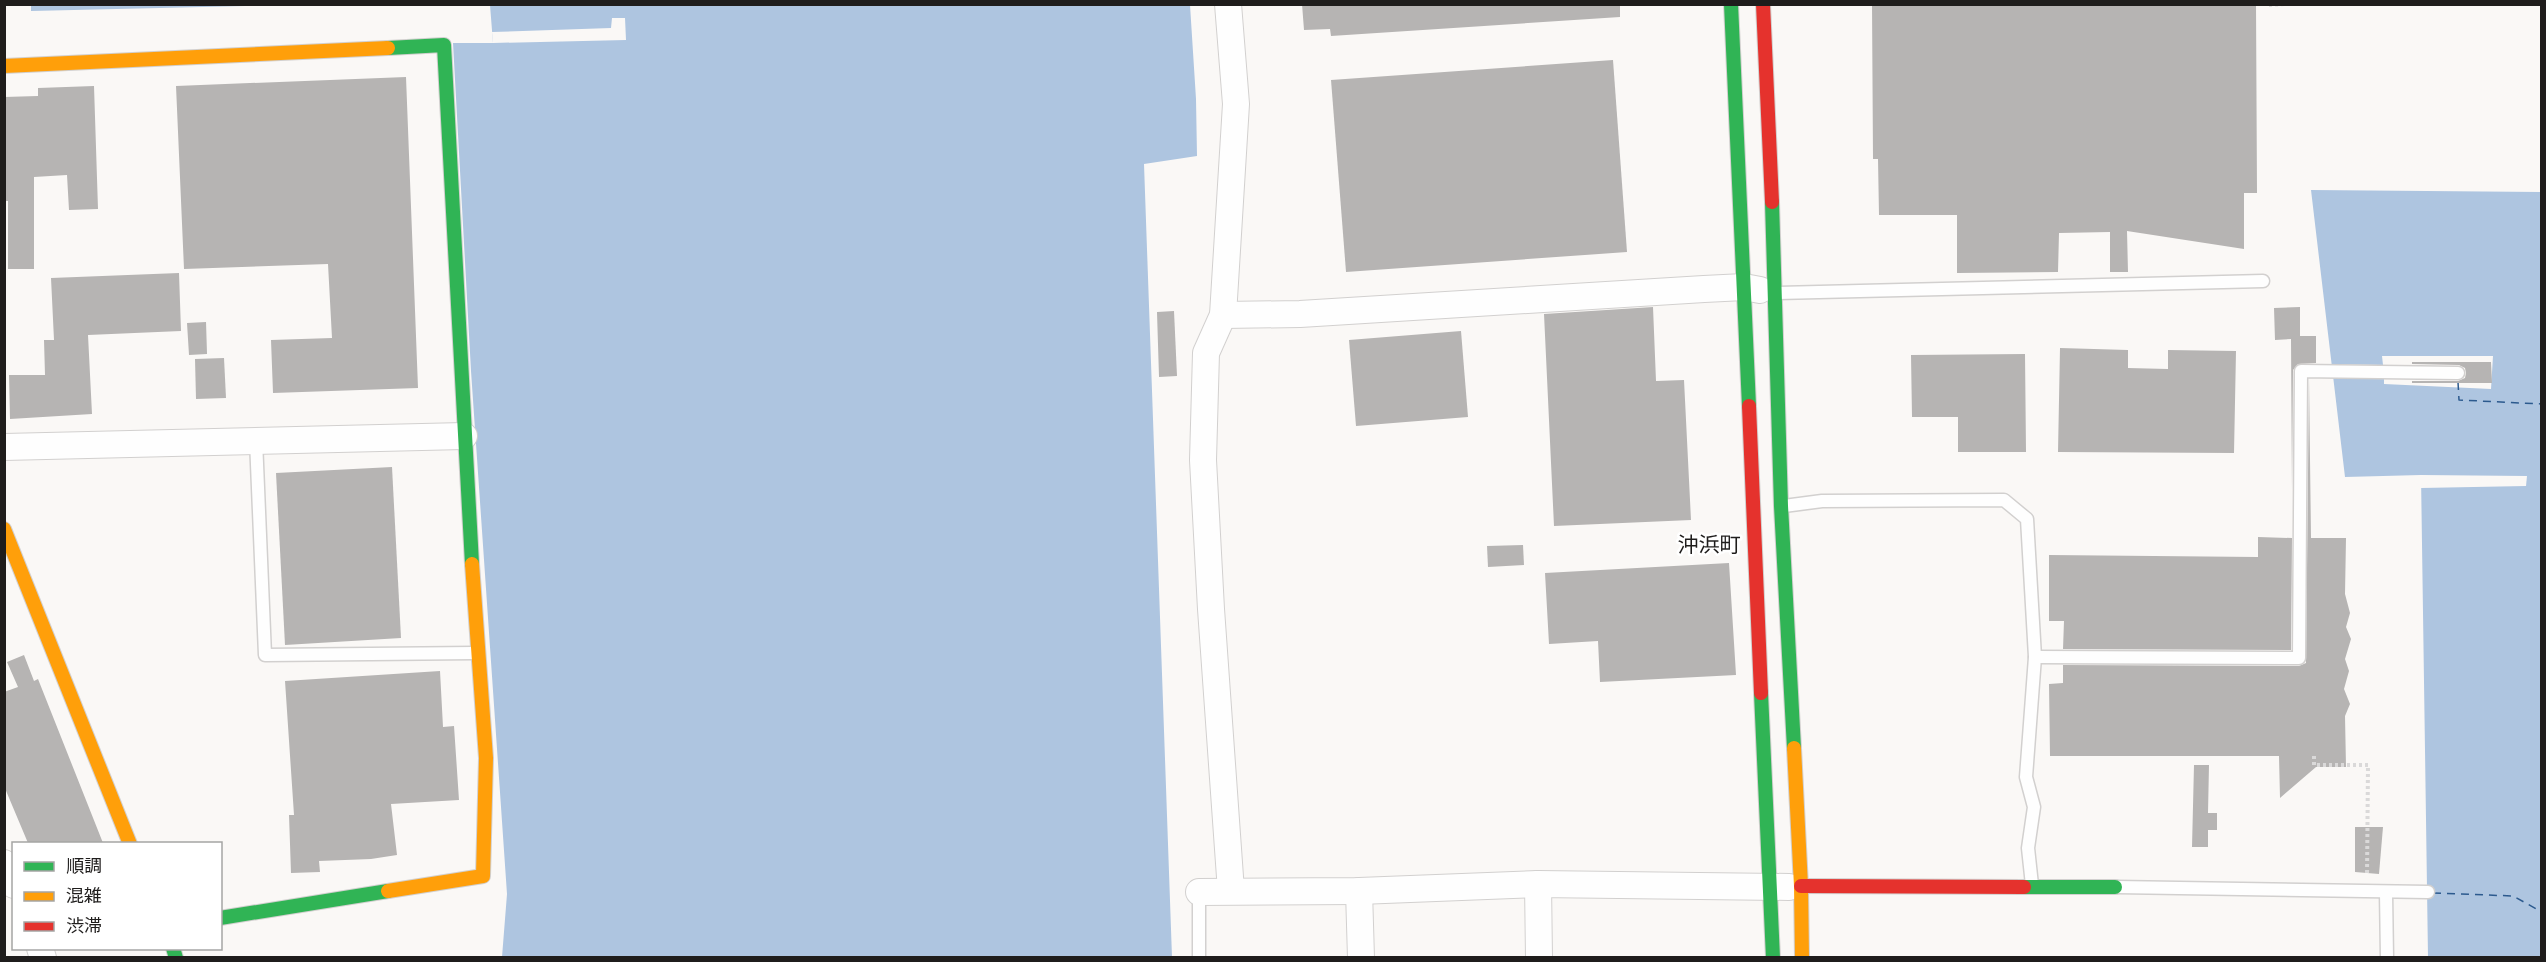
<svg xmlns="http://www.w3.org/2000/svg" width="2546" height="962" viewBox="0 0 2546 962" font-family="'Space Grotesk','Noto Sans JP',sans-serif">
	<style>
		.water { fill: #aec5e0 }
		.pier { fill: #faf8f6 }
		.lines { fill: none; stroke-linecap: round; stroke-linejoin: round }
		.ferry { stroke: #2c5a8e; stroke-width: 1.5; stroke-dasharray: 8 6; stroke-linecap: butt }
		.building { fill: #b6b4b3 }
		.lane-casing { stroke: #d2d0cf; stroke-width: 15 }
		.street-casing { stroke: #d2d0cf; stroke-width: 28 }
		.fast-casing { stroke: #d2d0cf; stroke-width: 16 }
		.slow-casing { stroke: #d2d0cf; stroke-width: 16 }
		.jam-casing { stroke: #d2d0cf; stroke-width: 16 }
		.path { stroke: #dad9d9; stroke-width: 4; stroke-dasharray: 3 3; stroke-linecap: butt }
		.lane { stroke: #fefefe; stroke-width: 12 }
		.street { stroke: #fefefe; stroke-width: 26 }
		.fast { stroke: #30b455; stroke-width: 14 }
		.slow { stroke: #ff9f0a; stroke-width: 14 }
		.jam { stroke: #e5322d; stroke-width: 14 }
		.labels { text-anchor: middle; dominant-baseline: central; stroke-width: 5; stroke-linejoin: round; paint-order: stroke }
		.quarter-label { font-size: 21px; fill: #1f1d1c; stroke: #fff }
	</style>
	<rect width="100%" height="100%" fill="#faf8f6"/>
	<g class="water">
		<path d="M31,4L290,5L31,11Z"/>
		<path d="M490,5H1190L1196,99L1197,156L1144,164L1172,957H502L507,894L471,371L453,43H493Z"/>
		<path d="M2311,190L2541,192V957H2428L2421,475L2345,477Z"/>
	</g>
	<g class="pier">
		<path d="M612,18H625L626,40L493,43L492,32L611,28Z"/>
		<path d="M2382,356H2493L2491,389L2384,384V379L2330,378L2329,364L2383,365Z"/>
		<path d="M2421,475L2527,476L2526,486L2421,488Z"/>
	</g>
	<g class="lines">
		<g class="ferry">
			<path d="M2458,382L2459,400L2542,404"/>
			<path d="M2433,893L2513,896L2542,912"/>
		</g>
	</g>
	<g class="building">
		<path d="M1302,4H1620V17L1331,36L1330,29L1304,30Z"/>
		<path d="M1872,4H2256L2257,193H2244V249L2127,231L2128,272H2110V232L2059,233L2058,272L1957,273V215H1879L1878,159H1873Z"/>
		<path d="M1613,60L1627,252L1346,272L1331,80Z"/>
		<path d="M406,77L418,388L273,393L271,340L332,338L328,264L184,269L176,86Z"/>
		<path d="M94,86L98,209L69,210L67,175L34,177V269H8V201H4V97L38,96V88Z"/>
		<path d="M179,273L181,331L88,335L92,414L10,419L9,375H45L44,340H54L51,278Z"/>
		<path d="M1653,307L1656,381L1684,380L1691,520L1554,526L1544,314Z"/>
		<path d="M2300,307V336H2316V363L2298,364L2293,370L2292,491L2291,339L2275,340L2274,308Z"/>
		<path d="M1174,311L1177,376L1159,377L1157,312Z"/>
		<path d="M206,322L207,354L189,355L187,323Z"/>
		<path d="M1461,331L1468,417L1356,426L1349,340Z"/>
		<path d="M2060,348L2128,350V368L2168,369V350L2236,351L2234,453L2058,452Z"/>
		<path d="M2025,354L2026,452H1958V417H1912L1911,355Z"/>
		<path d="M224,358L226,398L196,399L195,359Z"/>
		<path d="M2412,362H2491L2492,383H2412V381H2458L2465,378L2466,373L2465,368L2459,365L2412,364Z"/>
		<path d="M2309,379L2311,538H2346L2345,594L2350,613L2346,627L2351,639L2345,659L2349,671L2344,689L2350,704L2345,716L2346,767H2316L2280,798L2279,756H2050L2049,684L2063,683V665L2299,666L2306,663Z"/>
		<path d="M392,467L401,638L285,645L276,473Z"/>
		<path d="M2258,537L2292,538L2291,650L2063,649L2064,621H2049V555L2258,557Z"/>
		<path d="M1523,545L1524,565L1488,567L1487,546Z"/>
		<path d="M1729,563L1736,675L1600,682L1598,641L1549,644L1545,573Z"/>
		<path d="M24,655L34,681L38,679L103,843H28L4,786V692L18,687L7,662Z"/>
		<path d="M440,671L443,727L454,726L459,800L391,804L397,855L371,859L319,861L320,872L291,873L289,815H294L285,681Z"/>
		<path d="M2194,765H2209L2208,813H2217V830H2208V847H2192Z"/>
		<path d="M2355,827H2383L2379,874L2355,872Z"/>
	</g>
	<g class="lines">
		<defs>
			<g id="lane">
				<path d="M1777,293L2263,281"/>
				<path d="M256,440L265,655L475,653"/>
				<path d="M1784,506L1822,501L2004,500L2027,519L2035,657L2026,777L2034,807L2028,848L2032,885"/>
				<path d="M2035,657L2299,658L2301,371L2458,373"/>
				<path d="M2117,887L2428,892"/>
				<path d="M1199,892V958"/>
				<path d="M2386,893L2387,958"/>
			</g>
			<g id="street">
				<path d="M1228,4L1236,104L1223,315L1206,353L1203,460L1211,609L1231,891"/>
				<path d="M1223,315L1300,314L1704,289L1744,287L1760,290"/>
				<path d="M4,447L464,436"/>
				<path d="M4,863L14,885"/>
				<path d="M1538,884L1539,958"/>
				<path d="M1359,891L1361,958"/>
				<path d="M1199,892L1359,891L1538,884L1789,887"/>
				<path d="M40,948L43,958"/>
			</g>
			<g id="fast">
				<path d="M1731,4L1749,406"/>
				<path d="M388,48L444,45L472,564"/>
				<path d="M1772,202L1781,506L1794,748"/>
				<path d="M1761,693L1773,958"/>
				<path d="M2024,887H2115"/>
				<path d="M220,918L388,891"/>
				<path d="M173,948L176,958"/>
			</g>
			<g id="slow">
				<path d="M4,66L388,48"/>
				<path d="M4,529L130,844"/>
				<path d="M1794,748L1801,886L1802,958"/>
				<path d="M388,891L483,876L486,758L472,564"/>
			</g>
			<g id="jam">
				<path d="M1763,4L1772,202"/>
				<path d="M1749,406L1761,693"/>
				<path d="M1801,886L2024,887"/>
			</g>
		</defs>
		<use href="#lane" class="lane-casing"/>
		<use href="#street" class="street-casing"/>
		<use href="#fast" class="fast-casing"/>
		<use href="#slow" class="slow-casing"/>
		<use href="#jam" class="jam-casing"/>
		<g class="path">
			<path d="M2269,5L2284,4"/>
			<path d="M2314,756V765H2368L2367,876"/>
		</g>
		<use href="#lane" class="lane"/>
		<use href="#street" class="street"/>
		<use href="#fast" class="fast"/>
		<use href="#slow" class="slow"/>
		<use href="#jam" class="jam"/>
	</g>
	<g class="labels">
		<g class="quarter-label">
			<text x="1709" y="544">沖浜町</text>
		</g>
	</g>
	<rect width="2546" height="962" fill="none" stroke="#1f1d1c" stroke-width="12"/>
	<rect x="12" y="842" width="210" height="108" fill="#ffffff" stroke="#a5a5a4" stroke-width="1.5"/>
	<rect x="24" y="862" width="30" height="9" fill="#30b455" stroke="#a5a5a4" stroke-width="1.5"/>
	<text x="66" y="872" font-size="18" fill="#1f1d1c">順調</text>
	<rect x="24" y="892" width="30" height="9" fill="#ff9f0a" stroke="#a5a5a4" stroke-width="1.5"/>
	<text x="66" y="902" font-size="18" fill="#1f1d1c">混雑</text>
	<rect x="24" y="922" width="30" height="9" fill="#e5322d" stroke="#a5a5a4" stroke-width="1.5"/>
	<text x="66" y="932" font-size="18" fill="#1f1d1c">渋滞</text>
</svg>
